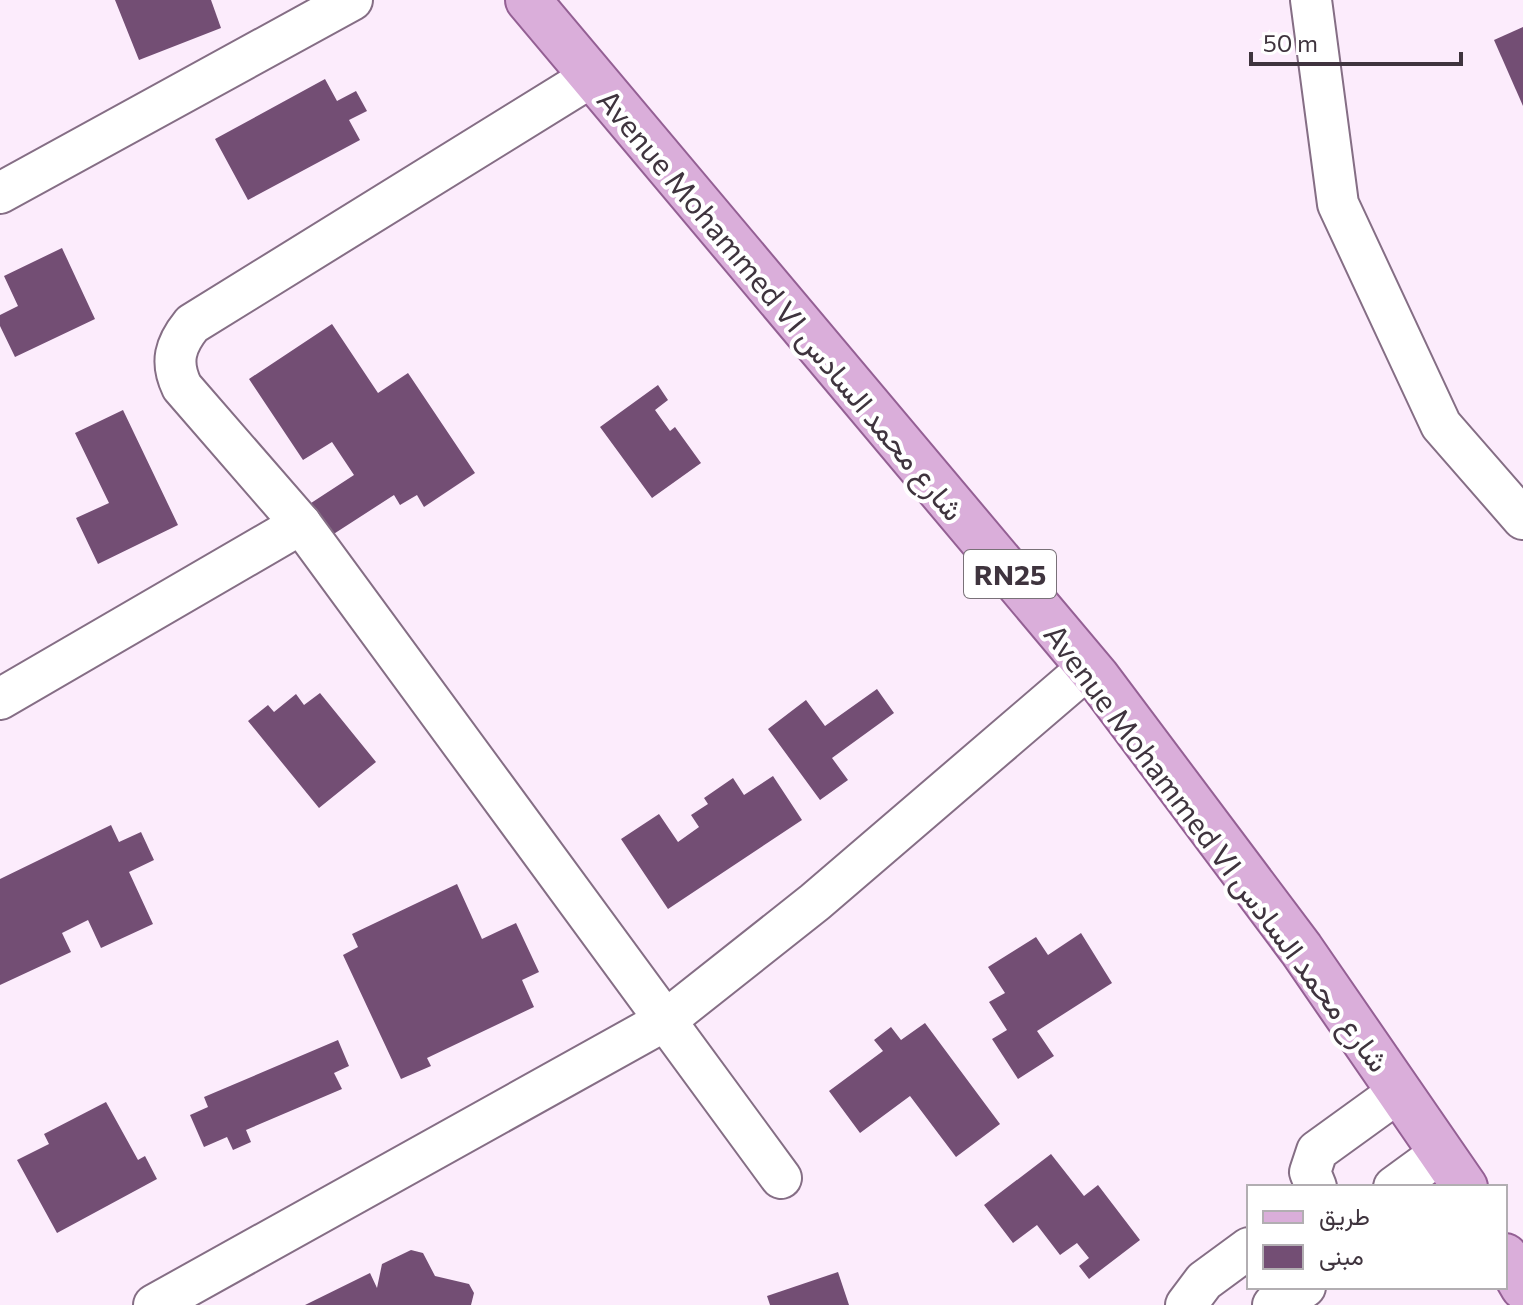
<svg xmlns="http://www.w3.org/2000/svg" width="1523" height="1305" viewBox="0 0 1523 1305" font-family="Commissioner,Vazirmatn,sans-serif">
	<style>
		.building { fill: #734e74 }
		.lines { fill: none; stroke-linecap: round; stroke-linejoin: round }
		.minor-casing { stroke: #856e85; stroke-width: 44 }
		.major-casing { stroke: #946094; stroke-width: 48 }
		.minor { stroke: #fff; stroke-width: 40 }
		.major { stroke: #daaeda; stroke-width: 44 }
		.labels { text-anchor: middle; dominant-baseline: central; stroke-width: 8; stroke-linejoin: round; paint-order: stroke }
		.shield { fill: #fff; stroke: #797178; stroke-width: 2 }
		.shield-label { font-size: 28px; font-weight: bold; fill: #3f343e }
		.street-label { font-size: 30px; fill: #3f343e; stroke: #fff }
	</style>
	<rect width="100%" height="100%" fill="#fcecfc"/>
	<g class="building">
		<path d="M115,0H211L221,28L139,60Z"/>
		<path d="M1523,27V106L1494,40Z"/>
		<path d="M325,79L337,101L356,91L367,111L349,120L360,140L248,200L215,139Z"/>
		<path d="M62,248L95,319L15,357L0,326V315L18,306L4,276Z"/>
		<path d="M332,324L378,393L408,373L475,473L424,507L417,495L400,505L394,495L329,537L308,505L354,475L332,442L303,460L249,379Z"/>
		<path d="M658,385L668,400L655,410L670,431L675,427L701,463L652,498L600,427Z"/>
		<path d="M123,410L178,525L98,564L76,518L109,503L75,433Z"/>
		<path d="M877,689L894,713L832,758L848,780L820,800L768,729L806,700L825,726Z"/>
		<path d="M320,693L376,762L319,808L248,721L268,705L274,712L296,694L304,705Z"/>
		<path d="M773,776L802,820L668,909L621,839L659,814L678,842L699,827L691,815L708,804L704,798L733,778L744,795Z"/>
		<path d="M111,825L119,842L141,832L154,860L129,872L153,924L101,948L88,920L62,933L71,952L0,985V879Z"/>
		<path d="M457,884L482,939L516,923L539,972L522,980L534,1007L427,1058L431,1066L401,1079L343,955L358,947L352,934Z"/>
		<path d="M1081,933L1112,983L1037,1031L1054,1056L1018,1079L992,1039L1007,1030L989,1002L1005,993L988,967L1036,937L1048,955Z"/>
		<path d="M925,1023L1000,1124L956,1157L910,1096L860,1133L829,1091L883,1051L874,1040L891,1027L901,1040Z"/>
		<path d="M338,1040L349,1066L334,1073L342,1089L246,1130L251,1142L233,1150L227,1137L204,1147L190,1115L208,1107L204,1097Z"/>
		<path d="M106,1102L138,1160L145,1156L157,1179L57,1233L17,1160L49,1144L44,1134Z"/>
		<path d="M1051,1154L1084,1196L1098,1185L1140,1240L1089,1279L1079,1266L1089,1258L1077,1243L1060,1255L1037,1225L1013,1243L984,1205Z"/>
		<path d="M411,1250L423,1253L435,1276L469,1284L474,1293L471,1305H305L370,1273L377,1288L382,1264Z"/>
		<path d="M838,1272L849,1305H770L767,1296Z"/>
	</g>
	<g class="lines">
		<defs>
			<g id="minor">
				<path d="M1311,0L1338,204L1441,425L1523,519"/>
				<path d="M591,77L192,324C175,345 170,362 182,387L301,524L781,1178"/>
				<path d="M0,193L352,0"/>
				<path d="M0,699L301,524"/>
				<path d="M1316,1187L1310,1172L1317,1151L1400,1091"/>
				<path d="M1394,1187L1442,1152"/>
				<path d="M154,1305L666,1020L815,902L1089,667"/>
				<path d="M1186,1305L1204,1281L1249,1248"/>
				<path d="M1273,1305L1305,1287"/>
			</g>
			<g id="major">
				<path d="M528,0L1097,677L1301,949L1465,1187"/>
				<path d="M1505,1256L1523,1287"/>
			</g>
		</defs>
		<use href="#minor" class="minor-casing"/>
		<use href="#major" class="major-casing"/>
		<use href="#minor" class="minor"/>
		<use href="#major" class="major"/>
	</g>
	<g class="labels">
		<rect class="shield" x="964" y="550" width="92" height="48" rx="6"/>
		<g class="shield-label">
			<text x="1010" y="574">RN25</text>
		</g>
		<g class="street-label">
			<text transform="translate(782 304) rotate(50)">Avenue Mohammed VI شارع محمد السادس</text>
			<text transform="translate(1218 847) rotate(53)">Avenue Mohammed VI شارع محمد السادس</text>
		</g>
	</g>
	<rect x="1247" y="1185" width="260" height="104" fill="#ffffff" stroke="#b2aeb2" stroke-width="2"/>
	<rect x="1263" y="1211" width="40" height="12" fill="#daaeda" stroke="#b2aeb2" stroke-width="2"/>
	<text x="1319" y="1225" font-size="24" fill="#3f343e">طريق</text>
	<rect x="1263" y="1245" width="40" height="24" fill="#734e74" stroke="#b2aeb2" stroke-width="2"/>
	<text x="1319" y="1265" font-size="24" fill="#3f343e">مبنى</text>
	<path d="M1251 52v12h210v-12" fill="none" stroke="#3f343e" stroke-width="4"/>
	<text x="1263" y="52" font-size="24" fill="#3f343e" stroke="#ffffff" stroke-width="6" paint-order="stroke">50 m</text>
</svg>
